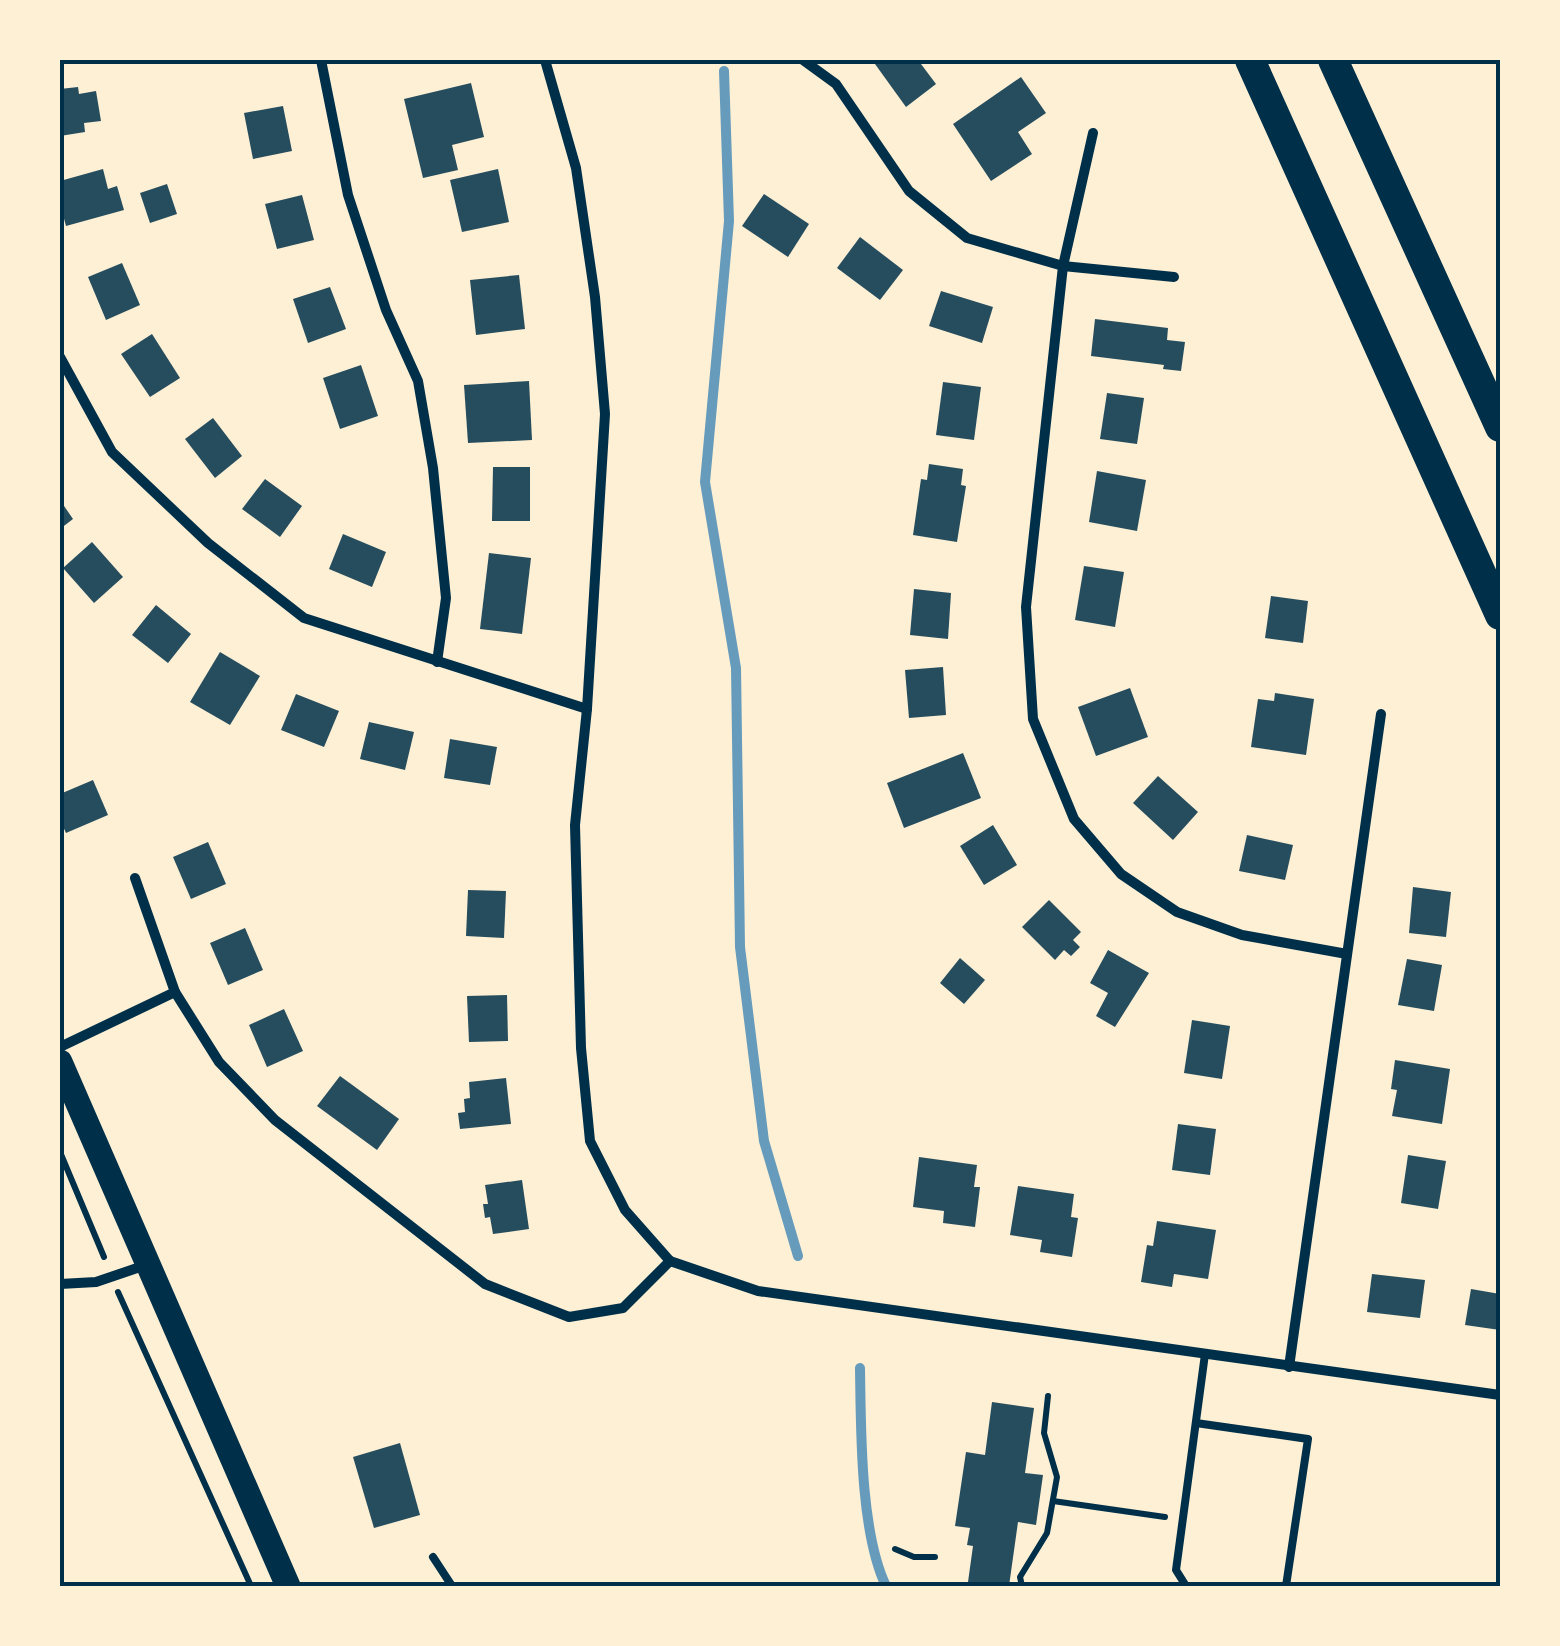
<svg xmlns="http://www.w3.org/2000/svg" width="1560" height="1646" viewBox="0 0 1560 1646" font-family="'Sofia Sans Condensed',sans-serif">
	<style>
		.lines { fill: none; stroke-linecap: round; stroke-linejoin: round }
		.stream { stroke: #669bbc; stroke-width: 10 }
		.building { fill: #264d5e }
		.path { stroke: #003049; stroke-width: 6 }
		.service { stroke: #003049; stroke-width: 8 }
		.minor { stroke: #003049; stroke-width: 10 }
		.primary { stroke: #003049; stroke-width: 25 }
		.motorway { stroke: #003049; stroke-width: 30 }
		.neatline { fill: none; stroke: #003049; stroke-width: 4 }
	</style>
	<rect width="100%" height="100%" fill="#fdf0d5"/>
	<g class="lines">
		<g class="stream">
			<path d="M724,71L729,221L705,482L736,668L740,947L764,1141L798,1256"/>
			<path d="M860,1368C861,1429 860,1532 886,1586"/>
		</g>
	</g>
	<g class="building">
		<path d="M880,60H918L936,84L906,107L875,64Z"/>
		<path d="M1021,77L1046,113L1018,132L1032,154L991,181L953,124Z"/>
		<path d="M471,83L484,137L452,145L458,170L423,178L404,99Z"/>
		<path d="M78,87L79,94L96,91L101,121L84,123L85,132L60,136V89Z"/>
		<path d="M283,106L292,151L253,159L244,113Z"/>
		<path d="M103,169L108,189L117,186L124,210L66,226L60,204V181Z"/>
		<path d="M498,169L509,222L462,232L450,180Z"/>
		<path d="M167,184L177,214L150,223L140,193Z"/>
		<path d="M764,194L809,224L788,257L742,226Z"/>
		<path d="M302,195L314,240L277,249L265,204Z"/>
		<path d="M860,237L903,270L880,300L837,268Z"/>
		<path d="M122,263L140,305L106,320L88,277Z"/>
		<path d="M519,275L525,329L476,335L470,280Z"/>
		<path d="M330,287L346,329L308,343L293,299Z"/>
		<path d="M941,291L993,307L982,343L929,326Z"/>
		<path d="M1095,319L1168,328L1167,340L1185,342L1181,371L1163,369L1164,365L1091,356Z"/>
		<path d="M152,334L180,378L150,397L121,354Z"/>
		<path d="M361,365L378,416L340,429L323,378Z"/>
		<path d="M529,381L532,440L468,443L464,385Z"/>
		<path d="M943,382L981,387L974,440L936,435Z"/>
		<path d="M1107,393L1144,398L1137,444L1100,439Z"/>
		<path d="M213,418L242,456L215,478L185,439Z"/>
		<path d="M929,464L963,469L961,485L966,486L957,542L913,535L921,479L927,480Z"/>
		<path d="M493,467H530V521H492Z"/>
		<path d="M1097,471L1146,480L1137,531L1089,522Z"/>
		<path d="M265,479L302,506L280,537L242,509Z"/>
		<path d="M60,500L73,519L60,529Z"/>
		<path d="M343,534L386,552L372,587L329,569Z"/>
		<path d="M92,542L123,577L94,603L63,568Z"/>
		<path d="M489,553L531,558L522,634L480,629Z"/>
		<path d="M1084,566L1124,572L1115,627L1075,620Z"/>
		<path d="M914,589L951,593L948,639L910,635Z"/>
		<path d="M1271,596L1308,601L1303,643L1265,638Z"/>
		<path d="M156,605L191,634L168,663L132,635Z"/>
		<path d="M220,652L260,676L230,725L190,702Z"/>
		<path d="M943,667L946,715L909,718L905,670Z"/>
		<path d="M1130,688L1148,737L1096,756L1078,707Z"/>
		<path d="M1275,693L1314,699L1306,755L1251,747L1258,699L1274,701Z"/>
		<path d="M296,694L339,711L324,747L281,730Z"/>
		<path d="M369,722L414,732L405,770L360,759Z"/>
		<path d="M450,739L497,747L490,785L444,778Z"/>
		<path d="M963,753L981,798L904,828L887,783Z"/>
		<path d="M1158,776L1198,812L1173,840L1133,803Z"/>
		<path d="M93,780L108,815L66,833L60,820V794Z"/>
		<path d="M993,825L1017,865L984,885L960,846Z"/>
		<path d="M1247,835L1293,845L1285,880L1239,871Z"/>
		<path d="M208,842L226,884L191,899L173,857Z"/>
		<path d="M1413,887L1451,892L1446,937L1409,933Z"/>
		<path d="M468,890L506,891L504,938L466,936Z"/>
		<path d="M1049,900L1081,932L1073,940L1080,947L1071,956L1064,950L1055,960L1022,927Z"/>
		<path d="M245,928L263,970L228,985L210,943Z"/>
		<path d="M1108,950L1149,973L1115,1027L1096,1016L1108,993L1090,983Z"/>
		<path d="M960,958L985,980L964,1004L940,983Z"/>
		<path d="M1407,959L1442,965L1434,1011L1398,1005Z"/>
		<path d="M507,995L508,1041L469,1042L467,996Z"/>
		<path d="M284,1009L303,1051L267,1067L249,1025Z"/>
		<path d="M1192,1020L1230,1026L1222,1079L1184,1073Z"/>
		<path d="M1395,1060L1450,1069L1442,1124L1392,1116L1397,1090L1391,1089Z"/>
		<path d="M340,1076L399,1119L377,1150L317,1106Z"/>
		<path d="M506,1078L511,1124L460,1129L458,1113L465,1112L464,1099L470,1098L469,1082Z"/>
		<path d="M1178,1124L1216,1129L1210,1175L1172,1170Z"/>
		<path d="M1408,1155L1446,1161L1438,1209L1401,1203Z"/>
		<path d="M919,1157L977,1165L974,1187H980L975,1227L943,1223L944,1211L913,1207Z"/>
		<path d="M522,1180L529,1229L493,1234L490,1217L485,1218L483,1204H488L485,1185Z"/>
		<path d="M1018,1186L1074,1194L1071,1217L1078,1218L1072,1257L1040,1252L1042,1240L1010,1235Z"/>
		<path d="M1157,1221L1216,1230L1208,1279L1174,1274L1172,1287L1141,1282L1147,1245L1153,1246Z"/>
		<path d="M1372,1274L1425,1280L1420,1318L1367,1312Z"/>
		<path d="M1471,1289L1500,1294V1330L1465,1325Z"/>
		<path d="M992,1402L1034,1408L1025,1473L1043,1475L1036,1525L1018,1522L1009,1586L968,1582L973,1546L967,1545L970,1528L955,1526L966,1452L985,1455Z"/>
		<path d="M400,1443L420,1515L374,1528L353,1457Z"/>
	</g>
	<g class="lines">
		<g class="path">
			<path d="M60,1152L104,1257"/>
			<path d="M118,1292L251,1586"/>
			<path d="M1053,1501L1165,1517"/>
			<path d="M895,1549L914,1557H935"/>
			<path d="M1022,1586L1020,1577L1047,1533L1057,1477L1044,1433L1048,1396"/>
		</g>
		<g class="service">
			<path d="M1196,1423L1308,1439L1286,1586"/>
			<path d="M433,1557L452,1586"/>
			<path d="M1186,1586L1176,1570L1205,1354"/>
		</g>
		<g class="minor">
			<path d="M321,60L348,195L386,310L418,381L433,468L446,598L437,662"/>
			<path d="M545,60L576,168L595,297L605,414L587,709L575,825L581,1048L590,1141L625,1210L670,1261"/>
			<path d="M803,60L836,84L909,191L967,238L1063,266L1174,277"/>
			<path d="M1093,133L1063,266L1026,607L1033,719L1074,819L1121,874L1177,912L1242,935L1347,954"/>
			<path d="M60,357L112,452L208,543L304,618L587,709"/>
			<path d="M135,878L175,992L219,1062L275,1120L485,1284L569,1317L623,1308L670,1261"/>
			<path d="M60,1047L175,992"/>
			<path d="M670,1261L758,1291L1500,1395"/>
			<path d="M60,1284L96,1282L146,1265"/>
			<path d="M1289,1367L1381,714"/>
		</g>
		<path class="primary" d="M60,1062L288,1586"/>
		<g class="motorway">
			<path d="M1250,60L1500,615"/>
			<path d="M1333,60L1500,427"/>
		</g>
	</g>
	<rect width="1560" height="1646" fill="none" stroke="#fdf0d5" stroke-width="125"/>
	<rect x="62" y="62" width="1436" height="1522" class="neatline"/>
</svg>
